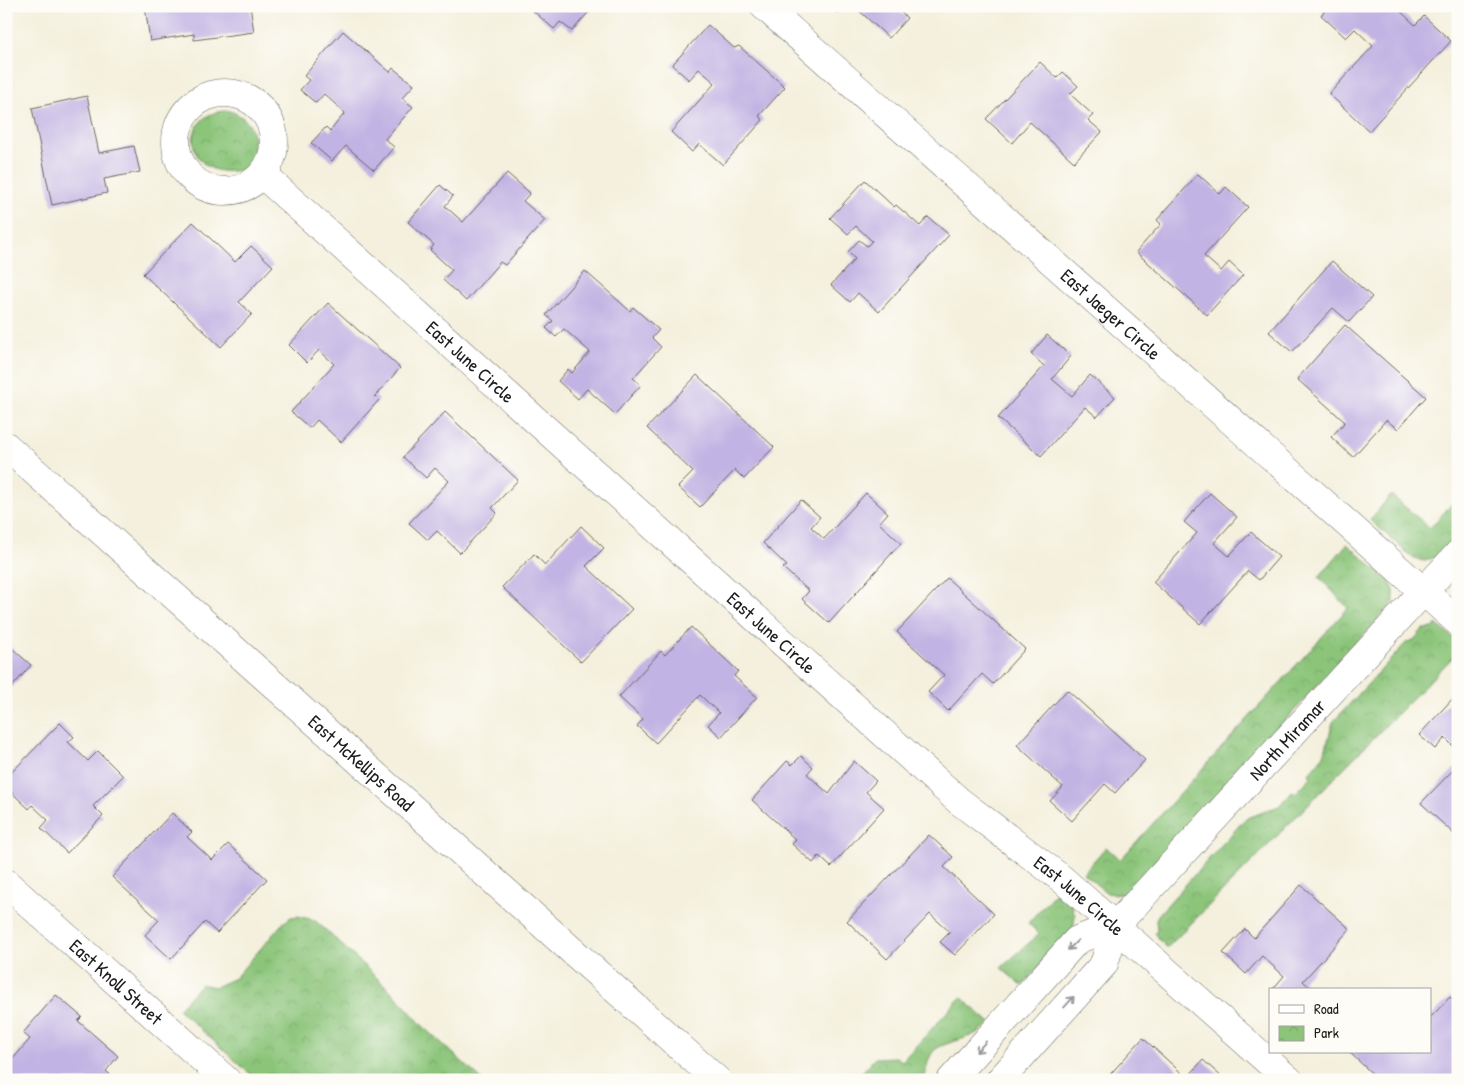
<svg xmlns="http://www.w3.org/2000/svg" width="1464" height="1086" viewBox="0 0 1464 1086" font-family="'Patrick Hand',sans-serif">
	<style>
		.park { fill: url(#park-crowns); stroke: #54704b }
		.building { fill: #c1b3e3 }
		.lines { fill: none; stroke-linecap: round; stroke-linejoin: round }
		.minor-casing { stroke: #686660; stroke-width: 29 }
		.major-casing { stroke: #686660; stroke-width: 29 }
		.minor { stroke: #fff; stroke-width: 28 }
		.major { stroke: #fff; stroke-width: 28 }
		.oneway { stroke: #999 }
		.labels { text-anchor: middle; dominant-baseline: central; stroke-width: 5; stroke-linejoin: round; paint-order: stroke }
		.street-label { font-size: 19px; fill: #1c1c1c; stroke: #fdfcf7 }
	</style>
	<defs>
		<pattern id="park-crowns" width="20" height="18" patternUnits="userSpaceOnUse" patternTransform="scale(1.25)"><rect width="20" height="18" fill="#8cc57a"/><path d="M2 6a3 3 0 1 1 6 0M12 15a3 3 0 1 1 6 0" fill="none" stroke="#78a969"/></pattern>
	</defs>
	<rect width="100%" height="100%" fill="#fdfcf7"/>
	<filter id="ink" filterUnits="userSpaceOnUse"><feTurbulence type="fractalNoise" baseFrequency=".02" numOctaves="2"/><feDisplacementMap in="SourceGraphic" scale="10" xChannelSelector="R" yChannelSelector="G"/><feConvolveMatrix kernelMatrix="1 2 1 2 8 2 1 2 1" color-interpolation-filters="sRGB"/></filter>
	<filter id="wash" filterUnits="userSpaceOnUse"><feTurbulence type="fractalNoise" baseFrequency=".0096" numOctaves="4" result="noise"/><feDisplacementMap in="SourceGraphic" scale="20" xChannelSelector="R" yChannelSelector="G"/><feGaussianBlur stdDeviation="1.12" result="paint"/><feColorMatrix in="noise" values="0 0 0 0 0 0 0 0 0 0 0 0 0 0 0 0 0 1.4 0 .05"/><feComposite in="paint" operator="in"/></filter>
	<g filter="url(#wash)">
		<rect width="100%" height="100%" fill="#f4f0dd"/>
		<g class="park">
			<path d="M230,111C256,120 255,140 254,164C250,171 241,170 234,171C182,177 179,109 230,111Z"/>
			<path d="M1391,495L1430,528L1458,497V534L1438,556L1425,561L1414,559L1370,520Z"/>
			<path d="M1347,544L1389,581L1394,590V602L1130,890L1122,895L1107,893L1083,873L1106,847L1120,860L1348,608L1319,577Z"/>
			<path d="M1436,624L1458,641V652L1167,948L1154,933L1157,932L1156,920L1158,915L1245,819L1279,806L1292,791L1296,793L1311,777L1309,773L1324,755L1333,722L1406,643L1415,639L1423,629L1434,628Z"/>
			<path d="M1056,892L1072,905L1075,916L1073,930L1022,986L1001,968L1039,934L1028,923Z"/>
			<path d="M298,916L314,920L328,932L394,994L422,1025L482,1080H257L178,1009L201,984L215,987L235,978L282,924L291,917Z"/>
			<path d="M961,997L990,1023C973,1042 941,1040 932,1053C927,1061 926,1071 925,1080H855L875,1058L896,1057L902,1061Z"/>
		</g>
		<g id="blocks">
			<g class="building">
				<path d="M145,6H250L254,32L194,40V34L150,41Z"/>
				<path d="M533,6H594L572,31L560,22L554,29L531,9Z"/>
				<path d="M830,6H843L837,13Z"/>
				<path d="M854,6H894L907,18L889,38Z"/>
				<path d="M1329,6H1387L1390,9L1395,6L1415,25L1424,16L1451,41L1369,131L1329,94L1373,46L1355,29L1346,38L1321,15Z"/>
				<path d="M708,25L734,48L739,46L785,87L759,116L763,120L723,165L699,144L692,152L671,132L715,83L699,69L689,80L672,65Z"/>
				<path d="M343,31L390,72L393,68L414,85L402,98L413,107L385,139L394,147L374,170L346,146L332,161L311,143L326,127L330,131L345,113L324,94L316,103L300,90L309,80L304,76Z"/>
				<path d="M1040,62L1057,78L1063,72L1078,86L1070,94L1093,115L1088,120L1102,132L1074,162L1030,122L1012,143L986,119Z"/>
				<path d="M87,96L99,153L134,146L140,172L104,179L107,193L52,205L32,108Z"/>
				<path d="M507,173L530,193L523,201L545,220L505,265L500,262L466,301L443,280L452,270L430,250L434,245L408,222L440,185L453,196L445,206L463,222Z"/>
				<path d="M1198,174L1220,194L1226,187L1248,207L1204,256L1221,271L1229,262L1243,275L1207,315L1136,252L1161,224L1157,220Z"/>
				<path d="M865,180L894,207L896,205L920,226L928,217L949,235L879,312L858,293L850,302L831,285L855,259L848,252L859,240L867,246L872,241L856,226L848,234L830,218Z"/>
				<path d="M193,222L235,262L251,246L273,266L239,302L252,314L221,347L143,274Z"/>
				<path d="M1332,261L1372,297L1349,322L1333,308L1292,352L1269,332Z"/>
				<path d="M585,271L630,311L633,307L659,330L652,338L661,347L633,378L641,385L615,414L587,389L578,399L558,381L568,369L572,373L590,352L564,329L556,337L546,328L553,321L546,315Z"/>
				<path d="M328,303L400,368L375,396L379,400L341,442L317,420L310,428L291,412L334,364L319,350L307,363L289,345Z"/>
				<path d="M1345,325L1426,397L1398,429L1386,420L1353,457L1331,437L1345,422L1297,379Z"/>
				<path d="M1047,335L1071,356L1052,379L1072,396L1090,375L1115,397L1097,417L1085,407L1041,456L998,418L1044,366L1031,354Z"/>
				<path d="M697,375L774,447L744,479L735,470L700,507L678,487L693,472L647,428Z"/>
				<path d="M445,412L518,480L492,508L497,513L460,553L437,531L428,540L409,523L449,481L435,468L426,478L403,457Z"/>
				<path d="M866,493L888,513L879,523L901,543L829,623L802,599L809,591L783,568L787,566L763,543L801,500L820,517L811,527L824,539Z"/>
				<path d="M1210,493L1237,517L1214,543L1229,556L1251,532L1279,557L1259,580L1248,571L1200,624L1153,582L1197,533L1184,522Z"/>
				<path d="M581,526L604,548L586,566L632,609L581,662L502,587L534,554L545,565Z"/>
				<path d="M947,578L1025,649L993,684L982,674L948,711L928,692L944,675L897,632Z"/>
				<path d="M691,627L738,671L734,676L757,697L721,737L708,725L719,713L700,695L656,743L637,726L643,719L619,697L661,651L665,655Z"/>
				<path d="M6,643L31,665L6,694Z"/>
				<path d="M1067,690L1145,760L1115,793L1105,784L1072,821L1050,801L1063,787L1017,745Z"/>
				<path d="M1456,695L1458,751L1445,738L1435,749L1419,735Z"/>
				<path d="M60,723L74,737L68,742L88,761L98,751L123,776L93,806L103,816L67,853L41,828L48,820L32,805L29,809L6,787V778Z"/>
				<path d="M801,756L813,767L807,774L829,794L854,761L876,781L866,792L884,808L831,867L819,856L813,863L792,844L796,840L752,800L787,761L792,765Z"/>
				<path d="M1458,765V838L1421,803Z"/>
				<path d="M172,813L192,832L187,837L212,860L228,844L267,879L217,933L205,922L171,959L145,935L159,920L112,877Z"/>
				<path d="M929,835L953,857L944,867L994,914L955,955L940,942L950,932L930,914L887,959L847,921Z"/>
				<path d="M1301,885L1350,929L1303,981L1313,990H1272L1284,976L1262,956L1246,974L1223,953L1245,929L1254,938Z"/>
				<path d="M56,995L82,1017L78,1021L118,1056L106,1071L116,1080H11L6,1076V1067L30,1039L23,1033Z"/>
				<path d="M1450,997L1458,1004V1074L1453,1080H1379L1349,1052H1430V1018Z"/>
				<path d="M1143,1038L1187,1078L1203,1060L1225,1080H1105Z"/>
			</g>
		</g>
	</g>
	<g filter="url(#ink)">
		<use href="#blocks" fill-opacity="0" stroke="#686660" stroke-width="1"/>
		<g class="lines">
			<defs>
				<g id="minor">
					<path id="s1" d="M764,6L1458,622"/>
					<circle cx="225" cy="142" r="49"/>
					<path id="s2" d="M263,175L959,801L1062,879L1289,1080"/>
					<path id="s3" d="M6,883L226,1080"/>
					<path d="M951,1080L1077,940L1116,925"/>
					<path id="s4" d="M1000,1080L1104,964L1116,925L1458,554"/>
				</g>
				<g id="major">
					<path id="s5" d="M6,446L717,1080"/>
				</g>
			</defs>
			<use href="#minor" class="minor-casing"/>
			<use href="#major" class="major-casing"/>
			<use href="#minor" class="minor"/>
			<use href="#major" class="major"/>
		</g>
		<defs><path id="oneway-shaft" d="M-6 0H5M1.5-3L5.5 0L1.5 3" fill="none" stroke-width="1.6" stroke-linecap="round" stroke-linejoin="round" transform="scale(1.25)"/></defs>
		<g class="oneway">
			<use href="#oneway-shaft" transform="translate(1073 945) rotate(135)"/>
			<use href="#oneway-shaft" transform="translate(1069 1002) rotate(-48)"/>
			<use href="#oneway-shaft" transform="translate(981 1047) rotate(132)"/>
		</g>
	</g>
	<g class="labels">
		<g class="street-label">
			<text stroke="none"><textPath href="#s1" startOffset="464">East Jaeger Circle</textPath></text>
			<text stroke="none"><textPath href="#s2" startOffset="279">East June Circle</textPath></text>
			<text stroke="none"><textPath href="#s2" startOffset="684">East June Circle</textPath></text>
			<text stroke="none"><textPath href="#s4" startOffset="449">North Miramar</textPath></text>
			<text stroke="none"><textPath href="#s5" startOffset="476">East McKellips Road</textPath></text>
			<text stroke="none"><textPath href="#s2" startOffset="1089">East June Circle</textPath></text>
			<text stroke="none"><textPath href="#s3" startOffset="148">East Knoll Street</textPath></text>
		</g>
	</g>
	<rect width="1464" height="1086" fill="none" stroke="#fdfcf7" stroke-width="25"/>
	<rect x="1269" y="988" width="162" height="65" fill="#fdfcf7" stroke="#a3a29f"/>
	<rect x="1279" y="1005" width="25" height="8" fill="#ffffff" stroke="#a3a29f"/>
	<text x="1314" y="1014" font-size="15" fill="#1c1c1c">Road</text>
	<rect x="1279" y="1026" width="25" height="15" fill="url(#park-crowns)" stroke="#a3a29f"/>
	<text x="1314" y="1038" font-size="15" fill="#1c1c1c">Park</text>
</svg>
